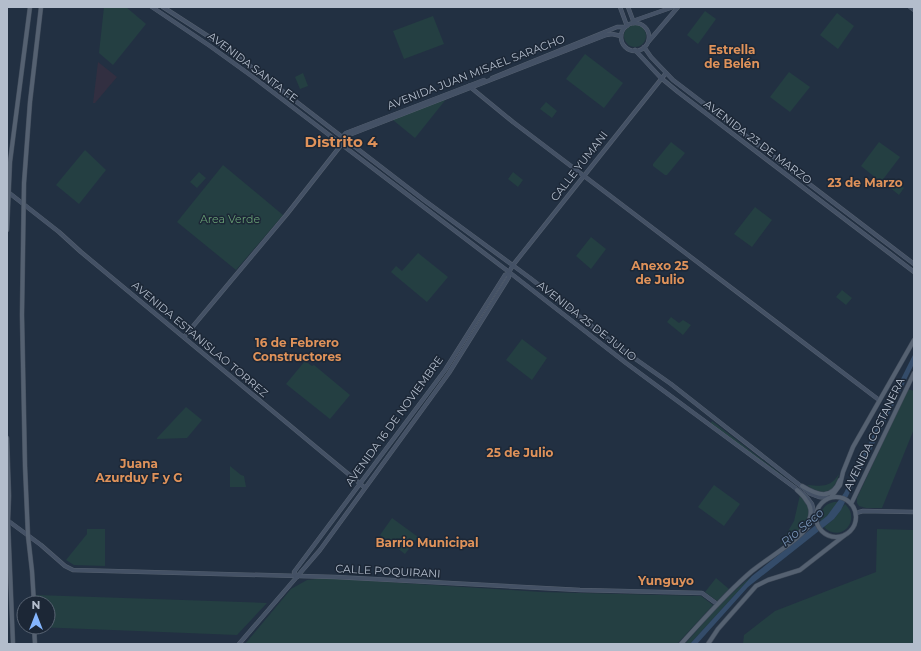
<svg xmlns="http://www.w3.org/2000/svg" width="921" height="651" viewBox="0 0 921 651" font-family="Montserrat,sans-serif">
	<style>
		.medical { fill: #322f41 }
		.green { fill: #243f42 }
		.water { fill: #344c6a }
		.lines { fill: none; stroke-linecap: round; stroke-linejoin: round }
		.secondary-casing { stroke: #55606f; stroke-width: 4.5 }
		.primary-casing { stroke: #404b5a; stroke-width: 5 }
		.secondary { stroke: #445165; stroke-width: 3.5 }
		.primary { stroke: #556171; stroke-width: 4 }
		.labels { text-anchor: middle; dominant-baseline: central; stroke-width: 3; stroke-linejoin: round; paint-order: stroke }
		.street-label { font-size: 11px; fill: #b3bdcc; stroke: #1c2736 }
		.park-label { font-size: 11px; fill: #689f74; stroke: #1c2736 }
		.neighbourhood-label { font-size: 12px; font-weight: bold; fill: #df925a; stroke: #1c2736 }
		.water-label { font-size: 12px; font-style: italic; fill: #7894b6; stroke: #1c2736 }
		.district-label { font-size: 15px; font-weight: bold; fill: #df925a; stroke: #1c2736 }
	</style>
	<rect width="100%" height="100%" fill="#223042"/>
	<path class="medical" d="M98,62L117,77L95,103H93Z"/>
	<g class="green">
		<path d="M104,7H126L146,24L113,65L99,53Z"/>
		<path d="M705,11L716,19L698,44L687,35Z"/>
		<path d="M837,13L854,26L838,49L820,35Z"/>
		<path d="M433,16L444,44L404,59L393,31Z"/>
		<circle cx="635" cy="36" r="11"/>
		<path d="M585,54L623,83L604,108L566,79Z"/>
		<path d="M789,72L810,87L790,112L770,97Z"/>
		<path d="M303,73L308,86L300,89L295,77Z"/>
		<path d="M447,98L415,138L393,120Z"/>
		<path d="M546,102L557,111L552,118L540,109Z"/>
		<path d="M671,142L685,153L667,175H665L653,166V164Z"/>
		<path d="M879,142L900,157L881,182L861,166Z"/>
		<path d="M85,150L106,170L79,204L56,185Z"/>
		<path d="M223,165L283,215L236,270L177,222Z"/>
		<path d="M199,172L206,178L197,188L190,182Z"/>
		<path d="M513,172L523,180L518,187L508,179Z"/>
		<path d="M894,180L904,188L899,195L888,186Z"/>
		<path d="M755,207L772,220L752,247L734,234Z"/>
		<path d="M591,237L606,249L591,269L576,256Z"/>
		<path d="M418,253L448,277L427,302L391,272L396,266L402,271Z"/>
		<path d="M842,290L852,298L846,305L836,297Z"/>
		<path d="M671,317L679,323L683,320L691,325L683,335L667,322Z"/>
		<path d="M522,339L547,358L532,380L506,360Z"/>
		<path d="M305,361L312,366L314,365L350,395L330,419L286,384Z"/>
		<path d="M908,389L914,391V429L882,508H866L859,506L857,503V498Z"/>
		<path d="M186,407L202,420L187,438L157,439V438Z"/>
		<path d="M712,421L783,476V477L711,423Z"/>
		<path d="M230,466L241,475L244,476L246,487H230Z"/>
		<path d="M839,474C834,494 823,497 807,485C822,486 830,488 839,474Z"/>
		<path d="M714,485L740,504L724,526L698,507Z"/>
		<path d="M800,495C824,517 798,532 780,545L794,521Z"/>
		<path d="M834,502H839L827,516L821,522C819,511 824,504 834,502Z"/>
		<path d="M845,504C862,520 841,544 824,527L834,519Z"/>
		<path d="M392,518L418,537L405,554L380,535Z"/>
		<path d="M87,529H105V566L74,565L66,560L87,534Z"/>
		<path d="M877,529L914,530V644H743L744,635L775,611L876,572Z"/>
		<path d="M752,576L690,644H685C706,620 726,596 752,576Z"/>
		<path d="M325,578L541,592L701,596L713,605L677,644H245L291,589L307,580Z"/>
		<path d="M716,578L729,589L717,601L705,592Z"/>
		<path d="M36,595L267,603L237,635L37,627H48V603H37Z"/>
	</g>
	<path class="water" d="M914,353V364L841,510L834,519L748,587L697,644H690L752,576L827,516L844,493Z"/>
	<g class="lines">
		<defs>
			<g id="secondary">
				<path d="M152,7L210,46L253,77L509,272L626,363L806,496L812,504L815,516"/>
				<path d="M163,7L214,40L246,63L424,200L530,278L617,346L671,384L811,494L819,497L828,498"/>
				<path d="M620,7L627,26"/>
				<path d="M628,7L634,23"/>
				<path d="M910,7L914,10"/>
				<path d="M633,21L673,7"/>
				<circle cx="635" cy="37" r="14"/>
				<path d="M649,41L678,7"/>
				<path d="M644,47L651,57L673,80L914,264"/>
				<path d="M635,50L661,78L678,92L914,272"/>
				<path d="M492,78L617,27H625"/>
				<path d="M469,86L513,122L879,400"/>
				<path d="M338,142L346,133L484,80"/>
				<path d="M8,192L59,232L81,252L364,487"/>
				<path d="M184,337L287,214L349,135L606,35L612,34L621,36"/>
				<path d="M856,513L863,511L914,512"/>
				<path d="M7,520L41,545L65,566L73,570L335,577L580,590L702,593L717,604"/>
				<path d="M297,577L294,572L445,370L505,275L508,274L513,265L548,221L666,73"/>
				<path d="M239,644L320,550L449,373L509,277L508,274"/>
			</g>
			<g id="primary">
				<path d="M7,230L10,162L30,7"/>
				<path d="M7,438L9,496L8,521L13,644"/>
				<path d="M802,486C817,495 832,501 840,480"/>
				<path d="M797,490C800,493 804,496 806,500C815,510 810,523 801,531"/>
				<circle cx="836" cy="517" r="20"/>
				<path d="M831,497L840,485L843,472L853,447L914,340"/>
				<path d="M851,504L914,373"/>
				<path d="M34,603L32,571L28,536L25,466L22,315L24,183L30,102L41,7"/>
				<path d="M34,627L35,644"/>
				<path d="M681,644C704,619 726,593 752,571C772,555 802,539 815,518"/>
				<path d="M708,644L718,629L756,586L768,580L800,570L845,535"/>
			</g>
		</defs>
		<use href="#secondary" class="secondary-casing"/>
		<use href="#primary" class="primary-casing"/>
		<use href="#secondary" class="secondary"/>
		<use href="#primary" class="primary"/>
	</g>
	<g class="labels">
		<g class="street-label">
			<text transform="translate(253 67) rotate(37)">AVENIDA SANTA FE</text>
			<text transform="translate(476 72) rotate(-21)">AVENIDA JUAN MISAEL SARACHO</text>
			<text transform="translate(758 142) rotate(37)">AVENIDA 23 DE MARZO</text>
			<text transform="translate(579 166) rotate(-52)">CALLE YUMANI</text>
			<text transform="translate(587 321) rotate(38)">AVENIDA 25 DE JULIO</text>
			<text transform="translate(200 339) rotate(40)">AVENIDA ESTANISLAO TORREZ</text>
			<text transform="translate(394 421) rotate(-54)">AVENIDA 16 DE NOVIEMBRE</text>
			<text transform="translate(874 434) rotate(-64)">AVENIDA COSTANERA</text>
			<text transform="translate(388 571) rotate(3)">CALLE POQUIRANI</text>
		</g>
		<g class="park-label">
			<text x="230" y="219">Area Verde</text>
		</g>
		<g class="neighbourhood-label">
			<text x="732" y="49">Estrella<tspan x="732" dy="14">de Belén</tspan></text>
			<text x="865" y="182">23 de Marzo</text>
			<text x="660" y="265">Anexo 25<tspan x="660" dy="14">de Julio</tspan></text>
			<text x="297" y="342">16 de Febrero<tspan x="297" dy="14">Constructores</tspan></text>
			<text x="520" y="452">25 de Julio</text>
			<text x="139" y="463">Juana<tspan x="139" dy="14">Azurduy F y G</tspan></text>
			<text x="427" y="542">Barrio Municipal</text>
			<text x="666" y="580">Yunguyo</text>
		</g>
		<g class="water-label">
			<text transform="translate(802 527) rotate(-40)">Río Seco</text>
		</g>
		<g class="district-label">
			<text x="341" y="141">Distrito 4</text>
		</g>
	</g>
	<rect width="921" height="651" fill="none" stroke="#b3bdcc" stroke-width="16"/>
	<g transform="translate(36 615)"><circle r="19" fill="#1c2736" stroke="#586372"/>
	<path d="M0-3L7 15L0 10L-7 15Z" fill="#85b6ff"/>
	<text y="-6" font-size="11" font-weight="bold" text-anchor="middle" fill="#b3bdcc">N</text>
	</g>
</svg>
